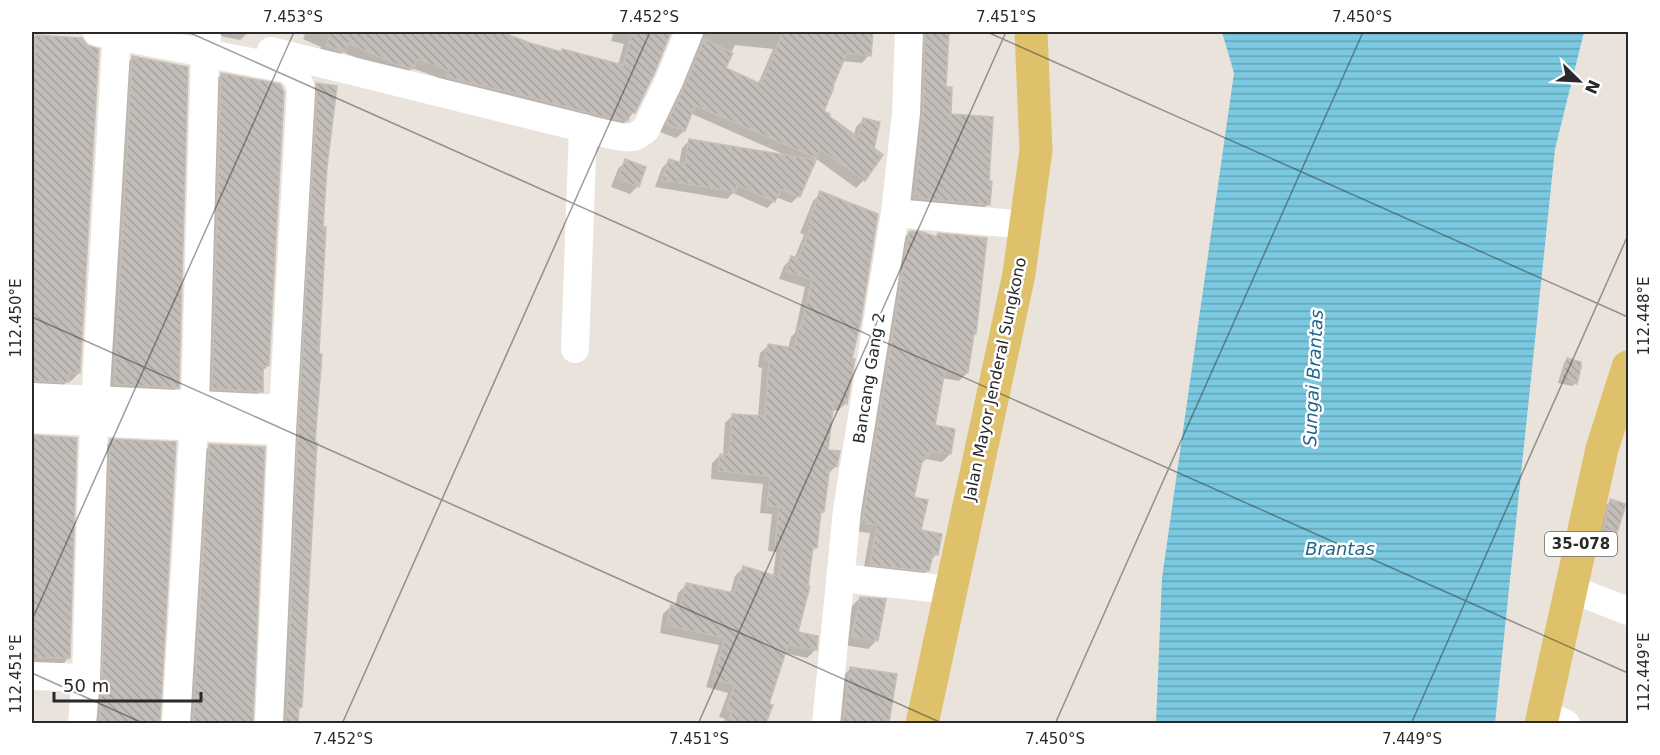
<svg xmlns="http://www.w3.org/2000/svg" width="1660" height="755" viewBox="0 0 1660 755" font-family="'DejaVu Sans',sans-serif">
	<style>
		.water { fill: url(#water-rules) }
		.shadow { fill: #0003; fill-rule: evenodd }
		.building { fill: url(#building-back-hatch); stroke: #c5bfb6; stroke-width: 1.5 }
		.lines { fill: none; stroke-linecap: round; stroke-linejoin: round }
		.minor { stroke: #fff; stroke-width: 28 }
		.major { stroke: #e0c16b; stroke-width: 33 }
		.ticks { fill: none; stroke: #292929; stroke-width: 1.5; stroke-opacity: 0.45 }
		.labels { text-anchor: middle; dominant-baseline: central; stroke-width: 5; stroke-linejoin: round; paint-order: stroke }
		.shield { fill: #fff; stroke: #696969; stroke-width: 1.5 }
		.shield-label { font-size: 15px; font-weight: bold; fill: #292929 }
		.street-label { font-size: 16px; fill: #292929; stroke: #fff }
		.water-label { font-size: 18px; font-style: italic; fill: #1c688a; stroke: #fff }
		.neatline { fill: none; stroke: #292929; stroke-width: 2 }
		.ticks-label { font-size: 15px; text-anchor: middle; fill: #292929 }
	</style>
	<defs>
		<pattern id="water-rules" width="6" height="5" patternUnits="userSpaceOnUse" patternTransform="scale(1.5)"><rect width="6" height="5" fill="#7bc9e0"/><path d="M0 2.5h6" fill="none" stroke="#65a3b6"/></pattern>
		<pattern id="building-back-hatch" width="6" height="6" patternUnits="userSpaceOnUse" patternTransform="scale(1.5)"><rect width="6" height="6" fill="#c2bdb9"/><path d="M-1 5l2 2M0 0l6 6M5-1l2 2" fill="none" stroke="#a7a29f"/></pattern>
	</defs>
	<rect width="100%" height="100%" fill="#eae3dc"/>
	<path class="water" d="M1222,32H1584L1555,149L1495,723H1156L1162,578L1234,73Z"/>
	<g class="shadow">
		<path d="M209,32H249L240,40L210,34Z"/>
		<path d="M296,32H495L560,53L563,51L618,65L624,44L611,41L614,32H670L653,74L634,112L620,128L442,79L412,68L404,76L384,70L343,52L335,59L319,53L321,47L303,39L305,35Z"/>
		<path d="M695,32H872L869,55L862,63L842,61L822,112L854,135L856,127L864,119V180L856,188L815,158L799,196L791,203L776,197L774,201L767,208L733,193L727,199L655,187L662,168L670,160L679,164L682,148L690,140L785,155L690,113L684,131L676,138L660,132ZM735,45L773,49L758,84L723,69Z"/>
		<path d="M909,32H947L945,88L949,116L987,182L988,204L976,216L904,210Z"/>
		<path d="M32,36L81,40L79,373L71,381L68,380L60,390L32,388Z"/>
		<path d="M133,57L178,387L170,394L107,391L125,65Z"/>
		<path d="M221,75L268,366L261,372V391L253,399L204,397L213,83Z"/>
		<path d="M317,85L325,167L301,706L298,709L297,724H279L309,92Z"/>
		<path d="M626,161L638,186L630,194L611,187L618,169Z"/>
		<path d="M821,193L850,360L846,403L838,411L832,410L827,451L836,466L828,474L822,511L819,514L816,547L810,553L796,633L815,650L807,658L784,653L768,705L771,706L764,724H723L725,719L719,717L728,693L706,687L719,645L660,633L663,614L671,606L675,607L678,593L686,585L730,594L735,576L743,568L773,577L776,552L768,551L772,514L760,513L763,484L711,479L712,463L720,455L723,456L725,423L733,415L758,417L762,368L758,367L760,353L768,346L788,349L791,337L795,333L805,287L779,279L784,266L792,258L794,259L804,235L800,233L813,201Z"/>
		<path d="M909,233L972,336L967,373L959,381L942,378L934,427L950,454L942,462L926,459L920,465L913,499L920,531L937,554L930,561L928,570L920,578L863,572L870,533L855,531L901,241Z"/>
		<path d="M1567,359L1576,383L1572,386L1558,383L1564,363Z"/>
		<path d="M32,437L75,439L69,657L61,666L32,667Z"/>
		<path d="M111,441L175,444L158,724H92L103,448Z"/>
		<path d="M210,446L263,448L251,723L186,724L202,453Z"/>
		<path d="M1610,501L1616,532L1608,540L1597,536L1603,509Z"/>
		<path d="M860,598L884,601L876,641L868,649L845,645L852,606Z"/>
		<path d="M850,669L896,676L888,724H834L840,679Z"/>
	</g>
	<g class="building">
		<path d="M323,32H501L530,43L562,52V49L623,65L632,32H671L654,74L635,113L631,112L628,121L605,117L499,89V90L447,77L449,71L417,59L413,69L393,63L348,43L345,52L341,51L326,45L330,35Z"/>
		<path d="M783,32H873L871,56L847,53L833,86L834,87L824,111L830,114L829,116L858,137L863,118L880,122L874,148L883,155L865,181L820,149L816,158L695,105L685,131L666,124L684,87L704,39L733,53L726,68L761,84Z"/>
		<path d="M925,32H949L946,87H952L951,114L993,117L989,181H992L990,205L915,198L923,108Z"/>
		<path d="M36,35L82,38L87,45L99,49L80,373H69V382L32,381V77Z"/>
		<path d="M132,56L188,67L179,388L114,384Z"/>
		<path d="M221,73L280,84L284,92L269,366H263V392L212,389Z"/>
		<path d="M316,83L337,86L327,167L323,227H326L319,354H322L315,442H317L302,707H299L298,723H286L298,432L317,92Z"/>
		<path d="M689,139L816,160L800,197L781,189L775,202L737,185L736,192L661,180L669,159L685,164Z"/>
		<path d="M625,159L646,167L639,187L618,179Z"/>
		<path d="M820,191L878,214L861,320L852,359H855L847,404L834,402L828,450L840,451L837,467L830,466L824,512H821L817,548L813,547L808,586H810L798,632L818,636L817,650L788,645L769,704L773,705L766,723H727L732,712L726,709L735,685L713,679L725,638L667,625L671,605L680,607L686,583L734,593L743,566L779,577L783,545L775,544L779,507L767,506L770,476L718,471L720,454L729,455L732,414L765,416L769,360H765L768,344L794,348L799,327L801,328L812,280L786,271L791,256L798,258L811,227L807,225Z"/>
		<path d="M912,231L923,232L936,237L938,233L987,238L976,334H974L968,373L945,370L935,425L955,429L951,454L930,451L929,457H923L914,497L928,500L921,530L942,534L938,555L933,554L929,571L870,565L877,525L862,523L909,232Z"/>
		<path d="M1567,358L1581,362V368L1577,384L1561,379Z"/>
		<path d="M32,435L77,438L70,658H32Z"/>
		<path d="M110,439L176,442L160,723H99L102,679Z"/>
		<path d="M209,444L265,447L253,723H193Z"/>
		<path d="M1610,499L1626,504L1617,533L1604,528Z"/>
		<path d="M860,597L886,599L878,641L852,637Z"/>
		<path d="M850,667L897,674L889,723H843Z"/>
	</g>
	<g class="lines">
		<g class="minor">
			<path d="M97,32L287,69C295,75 299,79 301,91L282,431L269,724"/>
			<path d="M271,51L583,128C594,131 623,139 633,137C638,136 642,132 646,129L669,81L689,32"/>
			<path d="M895,213L1026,225"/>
			<path d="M575,349L583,128"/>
			<path d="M32,397L283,409"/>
			<path d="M32,419L282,431"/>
			<path d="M841,578L951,590"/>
			<path d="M1571,589L1628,611"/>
			<path d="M32,676L86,678"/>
			<path d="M1543,713L1566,724"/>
			<path d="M82,724L86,678L94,422L117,32"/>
			<path d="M176,724L195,405L205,53L207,36"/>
			<path d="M826,724L847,510L895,213L906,113L909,32"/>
		</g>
		<g class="major">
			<path d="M922,724L1019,274L1036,150L1031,32"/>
			<path d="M1541,724L1602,449L1628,367"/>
		</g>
	</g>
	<path class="ticks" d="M188,32L1628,673M987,32L1628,317M32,317L944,724M32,620L294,32M32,673L145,724M342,724L650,32M698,724L1006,32M1055,724L1363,32M1411,724L1628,235"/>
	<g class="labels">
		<rect class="shield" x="1545" y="532" width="72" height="24" rx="4.5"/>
		<g class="shield-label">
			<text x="1581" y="544">35-078</text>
		</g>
		<g class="street-label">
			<text transform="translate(869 378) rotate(-81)">Bancang Gang 2</text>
			<text transform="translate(995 379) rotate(-78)">Jalan Mayor Jenderal Sungkono</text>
		</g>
		<g class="water-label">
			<text transform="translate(1313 378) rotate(-87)">Sungai Brantas</text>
			<text x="1340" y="548">Brantas</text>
		</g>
	</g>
	<rect width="1660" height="755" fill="none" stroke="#ffffff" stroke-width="66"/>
	<g transform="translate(1579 81) rotate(114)" stroke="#ffffff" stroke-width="4.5" paint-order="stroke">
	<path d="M0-4.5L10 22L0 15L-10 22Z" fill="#292929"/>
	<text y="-9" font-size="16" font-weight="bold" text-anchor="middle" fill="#292929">N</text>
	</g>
	<path d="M54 692v9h147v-9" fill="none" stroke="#292929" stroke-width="3"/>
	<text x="63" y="692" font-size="18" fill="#292929" stroke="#ffffff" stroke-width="4.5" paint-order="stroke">50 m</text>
	<rect x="33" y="33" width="1594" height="689" class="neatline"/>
	<g class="ticks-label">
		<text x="293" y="22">7.453°S</text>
		<text x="649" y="22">7.452°S</text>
		<text x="1006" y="22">7.451°S</text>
		<text x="1362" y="22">7.450°S</text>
		<text transform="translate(1644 316) rotate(-90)" y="5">112.448°E</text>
		<text transform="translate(16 318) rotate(-90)" y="5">112.450°E</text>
		<text transform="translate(1644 672) rotate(-90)" y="5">112.449°E</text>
		<text transform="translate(16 674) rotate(-90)" y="5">112.451°E</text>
		<text x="343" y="744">7.452°S</text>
		<text x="699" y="744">7.451°S</text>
		<text x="1055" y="744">7.450°S</text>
		<text x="1412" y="744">7.449°S</text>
	</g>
</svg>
